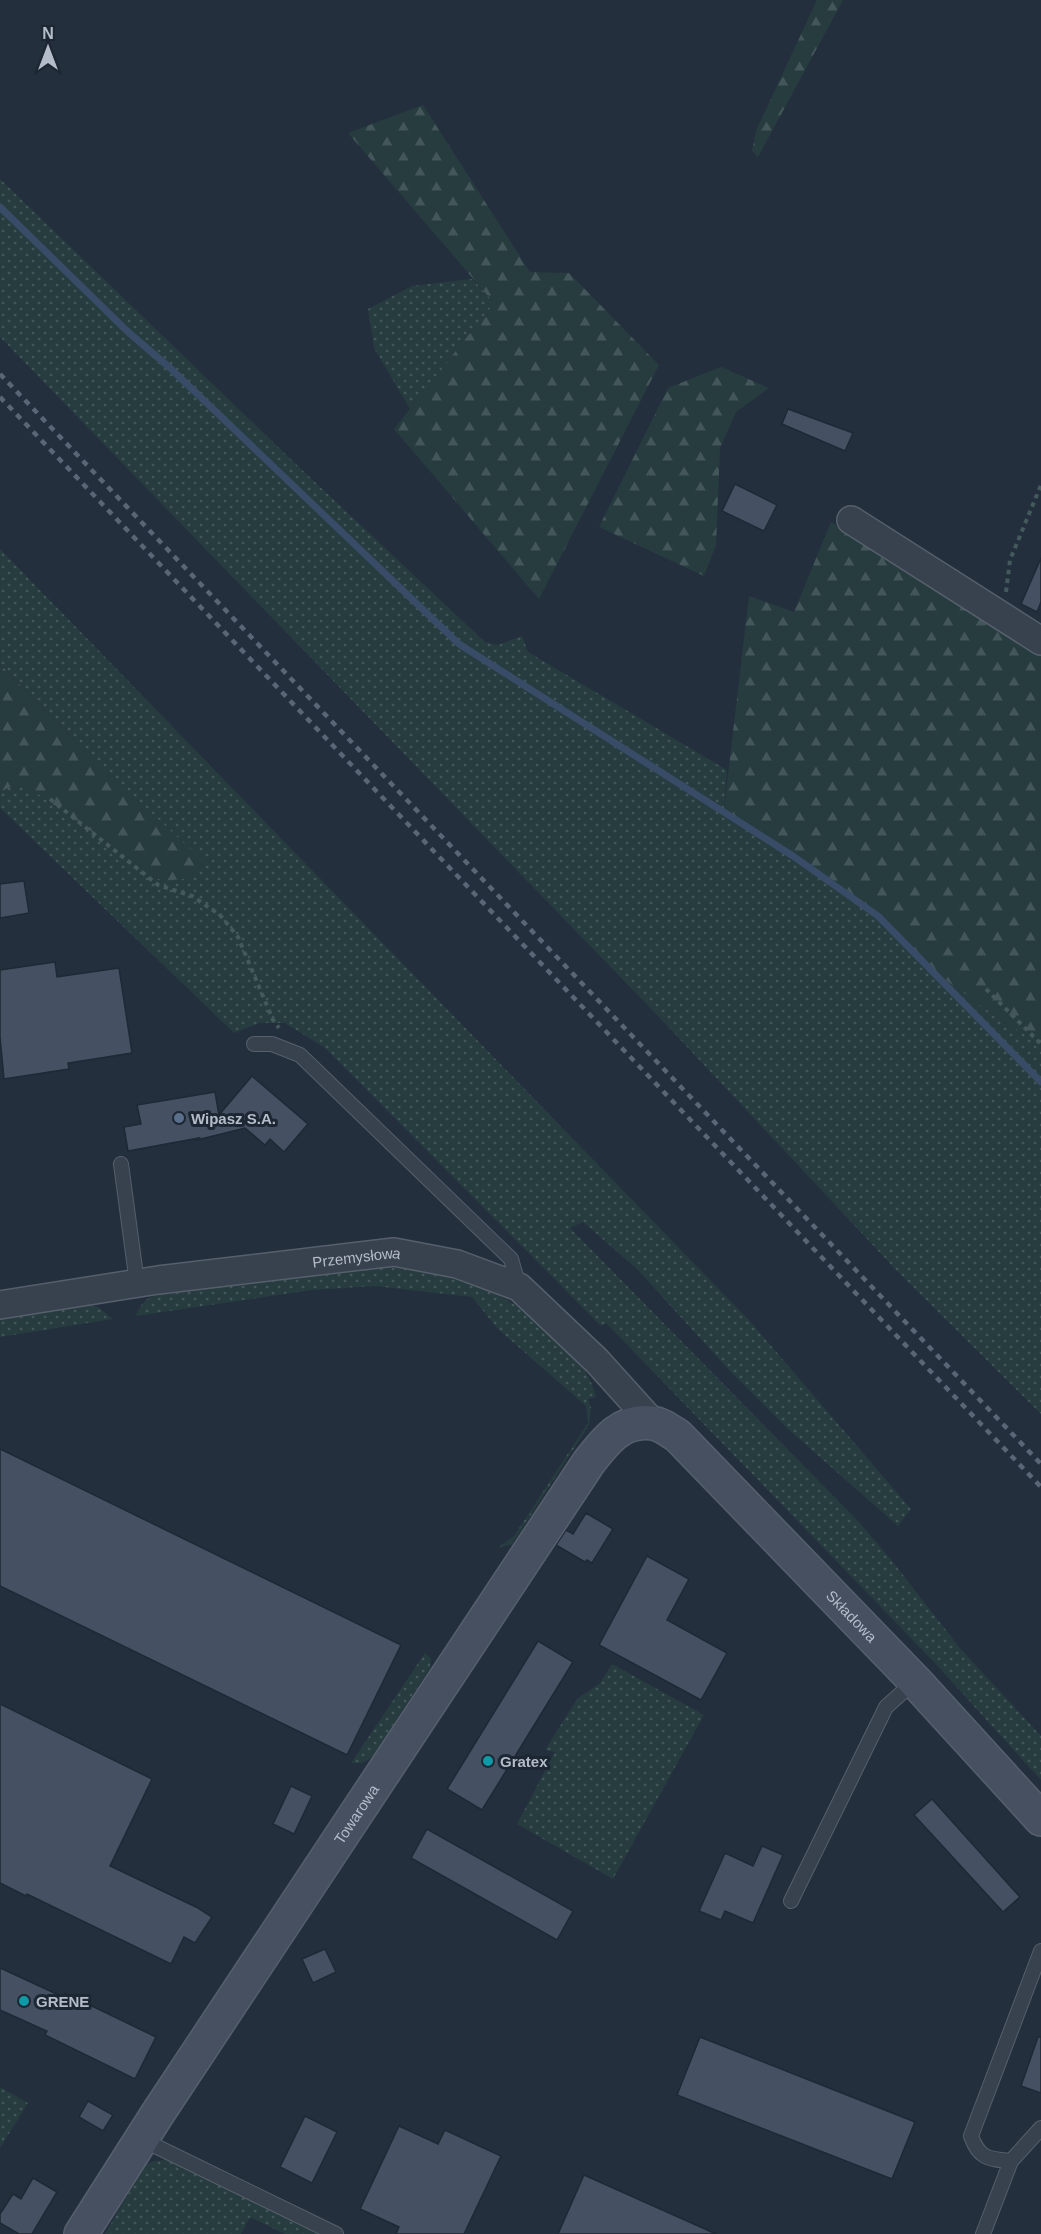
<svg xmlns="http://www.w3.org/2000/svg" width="1041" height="2234" viewBox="0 0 1041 2234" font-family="Arial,sans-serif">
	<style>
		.grass { fill: url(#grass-dots) }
		.forest { fill: url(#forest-firs) }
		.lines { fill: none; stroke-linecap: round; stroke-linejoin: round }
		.stream { stroke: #394c67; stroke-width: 7 }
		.building { fill: #455162; stroke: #1f2835; stroke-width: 1.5 }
		.lane-casing { stroke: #565f6c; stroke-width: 16 }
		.street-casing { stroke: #565f6c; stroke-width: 30 }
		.secondary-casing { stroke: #565f6c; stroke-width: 36 }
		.path { stroke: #44595c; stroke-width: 4; stroke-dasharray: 4.5 4.5; stroke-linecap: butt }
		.lane { stroke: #38414e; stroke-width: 14 }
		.street { stroke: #38414e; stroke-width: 27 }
		.secondary { stroke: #465061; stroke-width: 33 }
		.rail { stroke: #5a6575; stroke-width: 4.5; stroke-dasharray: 6 6; stroke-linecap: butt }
		.service-dot { fill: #5c6f8a; stroke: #1d2633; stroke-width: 2 }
		.culture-dot { fill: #0f9aa8; stroke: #1d2633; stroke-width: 2 }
		.labels { text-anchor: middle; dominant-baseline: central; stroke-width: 6; stroke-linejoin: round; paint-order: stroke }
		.poi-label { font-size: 15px; font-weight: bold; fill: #b4bcc9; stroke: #1d2633; text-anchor: start }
		.street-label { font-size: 15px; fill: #b4bcc9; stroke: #1d2633 }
	</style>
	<defs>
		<pattern id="grass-dots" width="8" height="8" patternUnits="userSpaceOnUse" patternTransform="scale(1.5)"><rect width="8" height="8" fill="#263c3f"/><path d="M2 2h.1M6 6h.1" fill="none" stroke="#435659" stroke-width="1.8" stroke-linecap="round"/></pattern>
		<pattern id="forest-firs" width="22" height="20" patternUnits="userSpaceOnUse" patternTransform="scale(1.5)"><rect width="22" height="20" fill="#263c3f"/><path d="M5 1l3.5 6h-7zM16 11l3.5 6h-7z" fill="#435659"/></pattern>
	</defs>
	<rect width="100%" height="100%" fill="#242f3e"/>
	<g class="grass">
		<path d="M0,179L301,469L485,642L498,645L522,636L528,652L727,770L724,809L877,913L947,981L1011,1027L1041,1039V1414L898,1272L660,1018L0,337Z"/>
		<path d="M472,279L495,303L410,409L374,348L368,309L412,286Z"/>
		<path d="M0,549L748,1319L911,1509L898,1526L788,1429L728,1369L637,1269L583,1222L570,1228L858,1521L889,1557L959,1647L1041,1736V1780L934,1662L606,1323L601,1326L325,1048L285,1023H260L234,1033L0,808V792L21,782L162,881L77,743L0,664Z"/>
		<path d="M383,1264C459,1274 511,1289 564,1347C581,1366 589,1371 596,1397L588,1399L591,1408L589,1425L512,1544L498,1548L514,1536L588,1423L586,1406L497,1328L472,1297L375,1286L312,1290L136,1316C141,1302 148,1297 162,1292Z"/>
		<path d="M86,1304L98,1307L113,1319L0,1337V1319Z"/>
		<path d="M425,1653L431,1659L430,1668L373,1756L363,1763H351Z"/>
		<path d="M612,1664L704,1715L613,1879L517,1824L555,1752L545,1750L577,1699L600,1683Z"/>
		<path d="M0,2087L28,2103L0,2148Z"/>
		<path d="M168,2160L182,2165L322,2234H285L250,2217L241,2234H105L145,2165L154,2161Z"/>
	</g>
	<g class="forest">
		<path d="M817,0H843L758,157L752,151L756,131Z"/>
		<path d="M423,105L530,272L569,273L659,365L539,599L394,429L494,303L348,133Z"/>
		<path d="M721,367L769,388L736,412L720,448L716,545L704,576L599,527L668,388Z"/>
		<path d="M831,522L1041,638V1039L1011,1027L947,981L877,913L724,809L749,596L794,612Z"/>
		<path d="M0,664L77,743L203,861L194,878L162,881L21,782L0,792Z"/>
	</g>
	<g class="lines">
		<path class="stream" d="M0,207L127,331L170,368L459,644L793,856L878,916L1041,1082"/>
	</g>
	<g class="building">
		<path d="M788,409L853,433L845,451L782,424Z"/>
		<path d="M735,484L777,505L764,531L722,511Z"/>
		<path d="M1041,558V602L1037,612L1021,604Z"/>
		<path d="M24,881L29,913L0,918V884Z"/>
		<path d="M55,962L57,977L119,968L132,1053L68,1063L69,1069L4,1079L0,1037V970Z"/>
		<path d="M252,1076L308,1124L284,1152L270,1139L265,1145L245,1128L197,1140L199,1138L128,1151L124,1127L141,1124L137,1105L215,1092L219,1115Z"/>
		<path d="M0,1449L401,1645L347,1755L0,1586Z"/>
		<path d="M586,1513L613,1529L592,1563L587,1560L585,1562L556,1545L566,1530L573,1534Z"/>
		<path d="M647,1556L689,1579L667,1620L727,1653L701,1700L599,1645Z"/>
		<path d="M538,1641L573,1662L482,1810L447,1789Z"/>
		<path d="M0,1704L152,1779L110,1866L198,1908L212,1917L195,1943L184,1937L171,1964L27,1894L26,1896L0,1883Z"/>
		<path d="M291,1786L312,1796L294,1834L273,1824Z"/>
		<path d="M932,1799L1020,1897L1003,1912L914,1815Z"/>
		<path d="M427,1829L573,1911L557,1940L411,1858Z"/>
		<path d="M762,1846L783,1855L753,1923L725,1911L721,1920L699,1911L725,1853L753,1866Z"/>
		<path d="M325,1949L336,1972L313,1983L302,1959Z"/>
		<path d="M0,1968L63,1997L65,1993L156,2037L135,2079L45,2035L47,2031L0,2010Z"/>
		<path d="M700,2037L915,2122L892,2179L677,2095Z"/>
		<path d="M1038,2037H1041V2093L1021,2086Z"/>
		<path d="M88,2101L113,2115L103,2131L79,2117Z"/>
		<path d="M305,2116L337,2132L312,2183L280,2167Z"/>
		<path d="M399,2126L438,2144L445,2130L501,2156L464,2234H396L399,2227L360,2209Z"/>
		<path d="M584,2175L716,2234H558Z"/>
		<path d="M33,2178L57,2192L32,2234H19L0,2223V2214L13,2194L21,2199Z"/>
	</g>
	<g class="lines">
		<defs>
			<g id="lane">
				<path d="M254,1044H272L300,1055L511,1259L519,1287"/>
				<path d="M121,1164L137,1283"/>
				<path d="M791,1901L886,1707L915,1681"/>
				<path d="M1041,1951L971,2136C979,2159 989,2159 1011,2161L1041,2128"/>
				<path d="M141,2139L336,2234"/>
				<path d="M983,2234L1011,2161"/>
			</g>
			<g id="street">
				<path d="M851,520L1041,641"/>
				<path id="s1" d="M0,1305L158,1280L394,1252L457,1264L519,1287L597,1361L653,1423"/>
			</g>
			<g id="secondary">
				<path id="s2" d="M81,2234L158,2113L589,1462C606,1440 622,1419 652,1423C661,1424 670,1431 678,1436L915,1681L1041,1819"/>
			</g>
		</defs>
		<use href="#lane" class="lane-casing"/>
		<use href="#street" class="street-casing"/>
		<use href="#secondary" class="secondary-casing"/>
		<g class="path">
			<path d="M1006,592L1010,560L1041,485"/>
			<path d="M50,799L158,885L192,896L220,915L238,937L273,1020L279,1028"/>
			<path d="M986,989L1041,1044"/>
		</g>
		<use href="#lane" class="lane"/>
		<use href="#street" class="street"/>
		<use href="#secondary" class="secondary"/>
		<g class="rail">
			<path d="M0,374L1041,1464"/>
			<path d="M0,397L1041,1487"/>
		</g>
	</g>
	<circle class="service-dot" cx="179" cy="1118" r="6"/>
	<g class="culture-dot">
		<circle cx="488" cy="1761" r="6"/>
		<circle cx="24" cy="2001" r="6"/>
	</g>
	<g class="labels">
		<g class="poi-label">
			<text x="191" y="1118">Wipasz S.A.</text>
			<text x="500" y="1761">Gratex</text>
			<text x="36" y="2001">GRENE</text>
		</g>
		<g class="street-label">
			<text stroke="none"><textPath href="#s1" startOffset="360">Przemysłowa</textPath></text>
			<text stroke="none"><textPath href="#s2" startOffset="1282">Składowa</textPath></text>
			<text stroke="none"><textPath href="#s2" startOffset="502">Towarowa</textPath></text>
		</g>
	</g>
	<g transform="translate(48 48)" stroke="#1d2633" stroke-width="4.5" paint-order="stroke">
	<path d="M0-4.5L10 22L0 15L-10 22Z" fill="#b4bcc9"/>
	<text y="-9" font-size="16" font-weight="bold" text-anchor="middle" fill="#b4bcc9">N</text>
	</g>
</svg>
